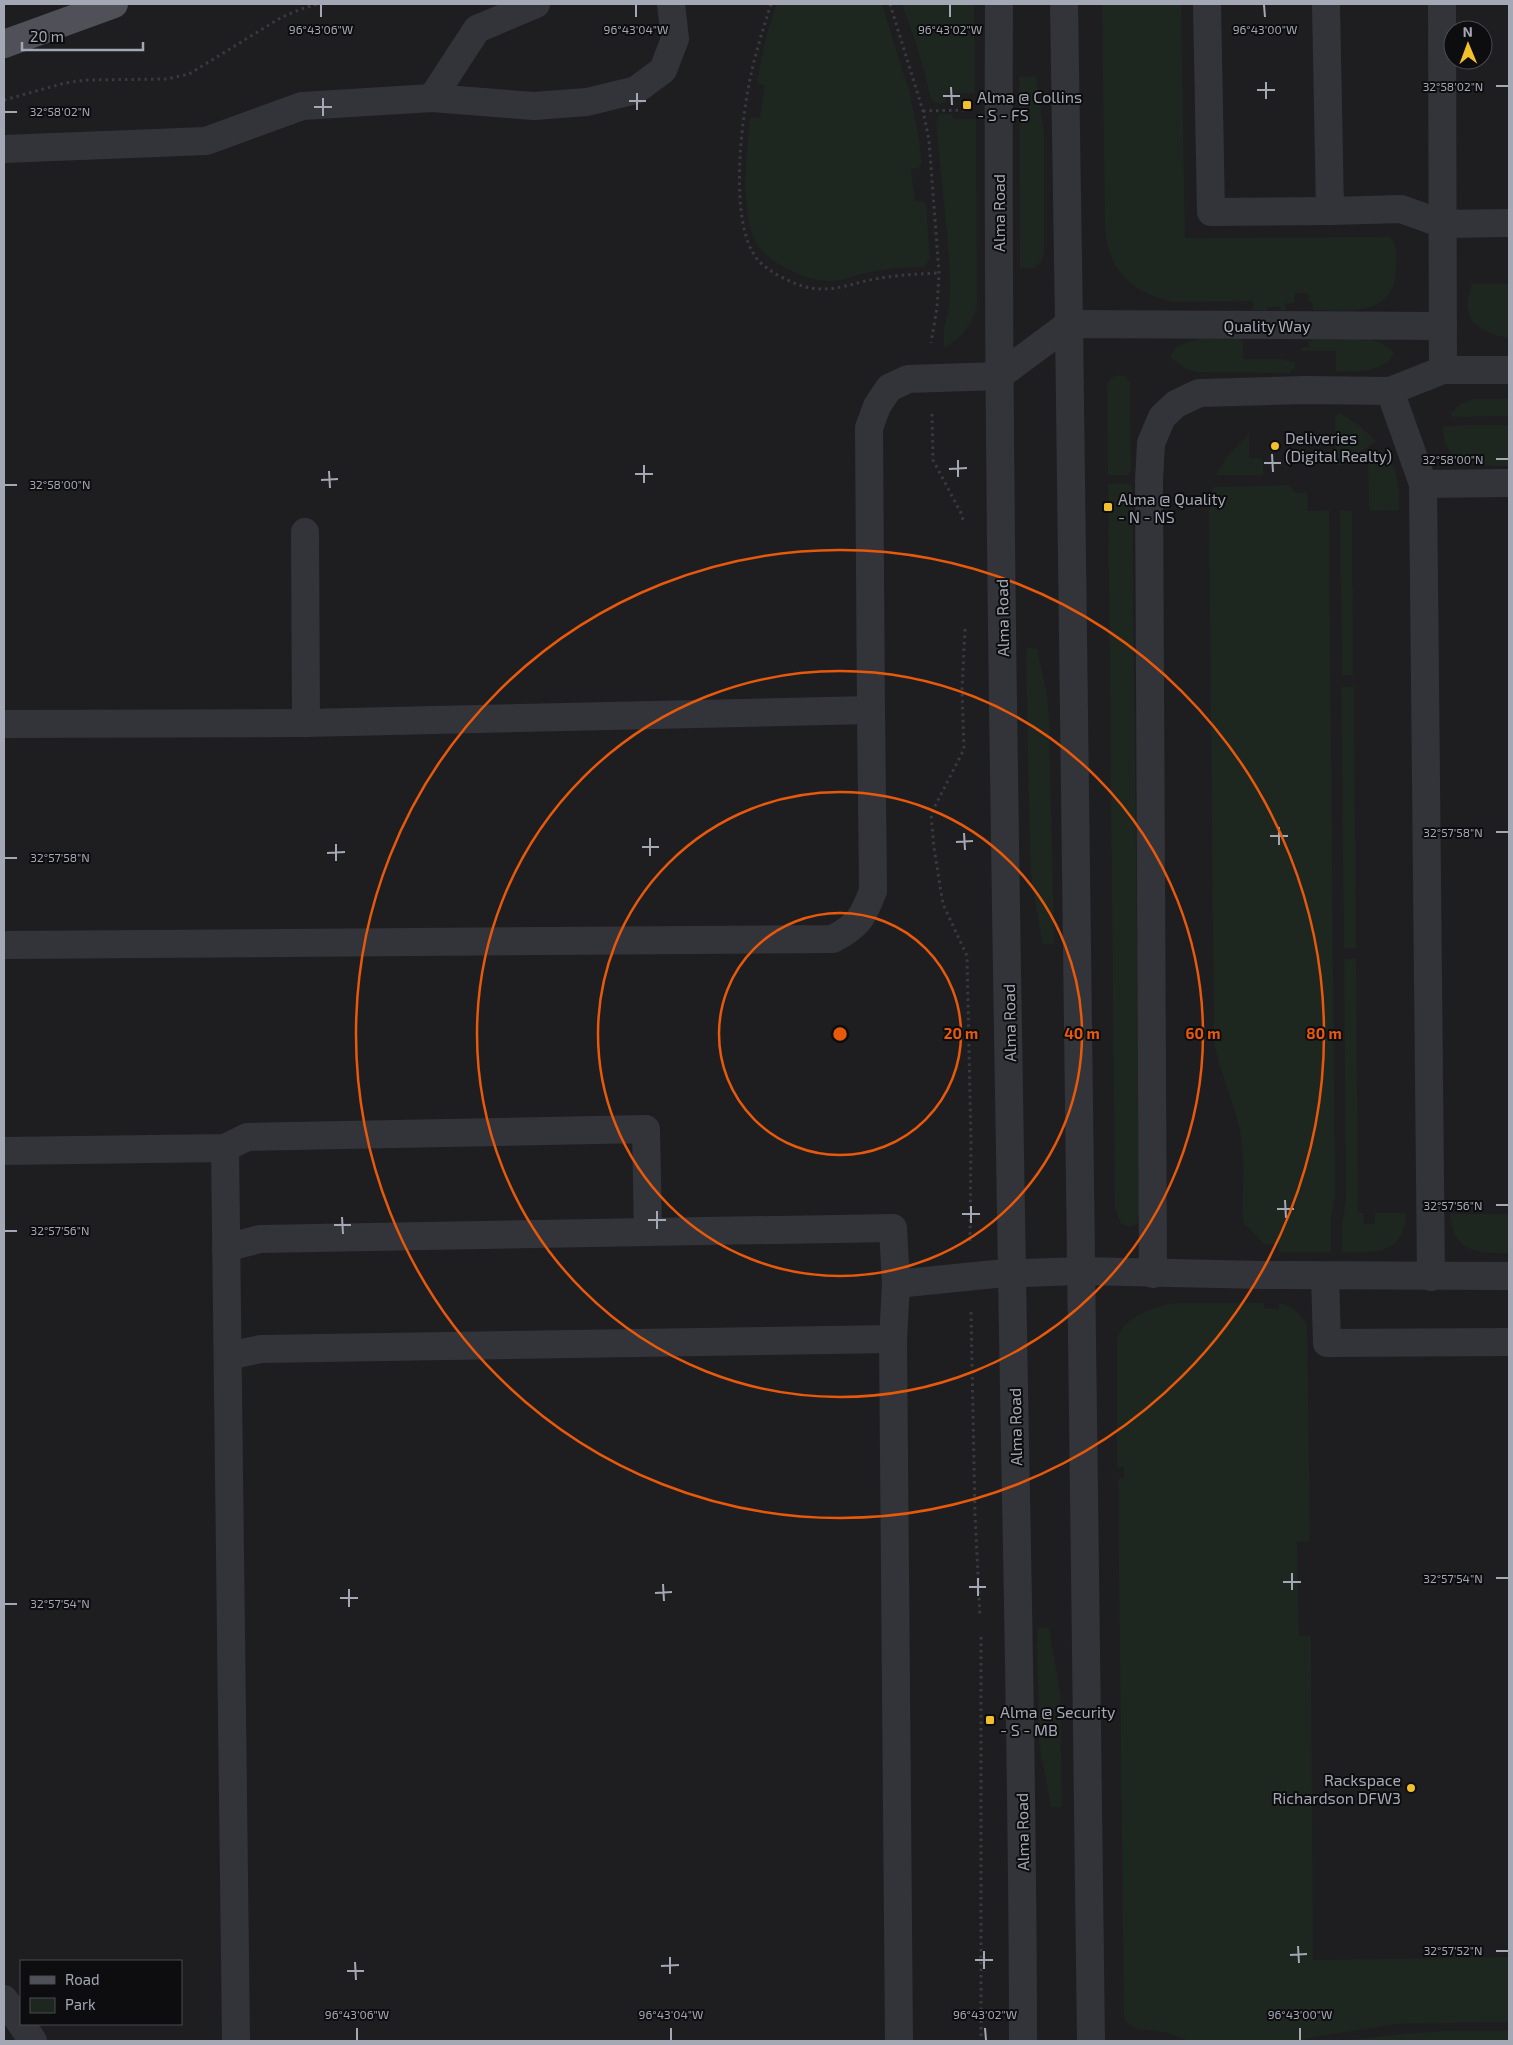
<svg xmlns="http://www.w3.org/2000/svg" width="1513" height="2045" viewBox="0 0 1513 2045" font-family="'Exo 2',sans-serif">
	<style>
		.built { fill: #1e1e21; fill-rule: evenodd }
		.green { fill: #1e2620 }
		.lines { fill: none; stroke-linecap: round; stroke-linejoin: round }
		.path { stroke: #393a40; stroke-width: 3; stroke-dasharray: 2.5 4; stroke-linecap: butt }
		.minor { stroke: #333439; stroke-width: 28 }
		.major { stroke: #4f5058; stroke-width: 28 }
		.ticks { fill: none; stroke: #a4a7b4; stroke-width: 2 }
		.ring { fill: none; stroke: #e8590c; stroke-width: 2.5 }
		.poi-dot { fill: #f2c02c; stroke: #0d0d0f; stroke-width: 2 }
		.labels { text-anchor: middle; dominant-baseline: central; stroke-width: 4; stroke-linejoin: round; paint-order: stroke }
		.poi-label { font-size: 16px; fill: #a4a7b4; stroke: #0d0d0f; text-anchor: start }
		.street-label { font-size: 16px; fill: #a4a7b4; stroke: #0d0d0f }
		.ticks-label { font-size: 12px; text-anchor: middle; fill: #a4a7b4; stroke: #0d0d0f; stroke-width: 4; stroke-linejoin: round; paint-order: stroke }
		.centre { fill: #e8590c; stroke: #0d0d0f; stroke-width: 2.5 }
		.ring-label { font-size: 15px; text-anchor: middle; font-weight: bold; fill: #e8590c; stroke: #0d0d0f; stroke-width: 4; stroke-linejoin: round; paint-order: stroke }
	</style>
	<rect width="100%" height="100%" fill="#121214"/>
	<path class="built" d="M4,4H1509V2041H4ZM1453,30H1483V60H1453ZM21,1961H181V2024H21Z"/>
	<g class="green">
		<path d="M777,4H882L909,91L918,132L922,163L918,168L911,169L915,201H922L926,204L930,258L924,267C906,267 888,268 870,272C858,274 846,280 833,281C818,282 803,277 790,270C781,265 771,260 764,253C736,225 747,155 750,120L751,118L760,117L765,85L758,84L757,80L766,37Z"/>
		<path d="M902,4H974L975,93H948L945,102L939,104L932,101L916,43Z"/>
		<path d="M1102,4H1181L1185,238L1390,237C1399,245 1396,256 1396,267C1396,319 1349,309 1313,310L1312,302H1309L1308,293H1295L1294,303H1286L1285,310H1281V307H1268L1267,311L1253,310V301L1173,302C1130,291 1109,272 1105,228Z"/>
		<path d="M1036,76L1044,135V253L1042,260L1035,268L1020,269L1019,77Z"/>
		<path d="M942,114H950L954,119H976L977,305C972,325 962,338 944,348V327L949,309L950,289L949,256L936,122L938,115Z"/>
		<path d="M1472,284H1509V338C1477,331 1458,320 1472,284Z"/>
		<path d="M1243,338V359H1281L1295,362V369H1291L1290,373L1197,372L1184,368L1171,358C1173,334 1226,338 1243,338Z"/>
		<path d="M1312,338C1338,338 1373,332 1393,351V355C1383,373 1356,371 1338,372L1336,370V351H1301V348L1309,347V341H1312Z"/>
		<path d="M1118,375L1124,376L1130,382L1131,472L1127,475H1108L1107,384L1111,378Z"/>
		<path d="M1474,399H1509V416L1454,417L1450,414L1459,405Z"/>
		<path d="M1340,413L1356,423L1376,441L1341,465H1337L1336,462L1335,418Z"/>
		<path d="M1467,425H1509V466C1478,466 1444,467 1443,427Z"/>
		<path d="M1249,434V458L1263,459V475H1216L1227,457Z"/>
		<path d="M1382,450C1399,469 1399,486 1399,510L1369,511L1368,460Z"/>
		<path d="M1108,484H1128L1132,487L1140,1214L1137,1224L1130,1227L1121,1224L1115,1208Z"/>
		<path d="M1288,485L1297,493H1307L1308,511L1329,510L1335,1197L1331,1218V1252H1279V1244H1264L1243,1222C1242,1194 1245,1164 1241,1136C1235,1104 1221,1075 1214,1043L1209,509L1213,487Z"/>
		<path d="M1340,511H1352L1353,675H1342Z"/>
		<path d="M1026,648L1037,649L1047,694L1049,716L1054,944H1043L1032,884L1030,855Z"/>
		<path d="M1341,687H1354L1356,948H1344Z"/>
		<path d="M1344,959H1356L1358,1213H1363L1364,1224H1375V1213H1406C1404,1255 1375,1253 1342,1252V1224L1346,1199Z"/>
		<path d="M1450,1214H1509V1253C1477,1253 1453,1253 1450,1214Z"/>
		<path d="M1174,1303H1264V1308L1279,1309V1303C1293,1305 1300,1314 1307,1326L1310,1541L1297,1542L1299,1636H1311L1313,1960L1509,1957V2022L1396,2024L1320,2036L1298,2041H1190L1165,2032L1137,2029L1124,2020L1118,1479L1124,1478V1467H1117V1339C1124,1316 1152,1308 1174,1303Z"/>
		<path d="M1037,1628H1049L1060,1692L1062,1807H1051L1039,1743Z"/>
		<path d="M1448,2031H1509V2041H1343L1402,2034Z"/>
	</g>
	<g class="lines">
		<g class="path">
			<path d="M771,4C764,26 757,48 752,70C742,113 727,224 758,260C768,272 796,286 811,288C834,292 853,283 875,279C896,275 917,274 939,273"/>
			<path d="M890,4L923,111L929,140L939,273L937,308L931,343"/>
			<path d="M4,100L65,83L86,80L167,79L189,74L282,17L301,9L318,4"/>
			<path d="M923,111L965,110"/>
			<path d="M932,414L933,460L961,513L964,523"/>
			<path d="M965,629L962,690L964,749L931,814L934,848L943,904L967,956L971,1142L970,1241"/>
			<path d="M971,1312L975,1515L980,1616"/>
			<path d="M981,1637V2041"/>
		</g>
		<g class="minor">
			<path d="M999,4C997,427 1005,850 1012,1273C1016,1529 1023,1785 1023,2041"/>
			<path d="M1064,4L1069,324L1091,2041"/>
			<path d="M1207,4L1211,212L1330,211"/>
			<path d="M1326,4L1330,211L1401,209L1443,224L1509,223"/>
			<path d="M1442,4L1443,370H1509"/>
			<path d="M432,98L477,29L536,4"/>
			<path d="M4,149L206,141L302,106L432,98L534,106L587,102L636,90L663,70L675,39L671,4"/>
			<path d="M1390,391L1423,484L1509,483"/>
			<path d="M1423,484L1431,1277"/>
			<path d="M305,532L306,723"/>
			<path d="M4,724L306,723L871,710L869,428L877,406L889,388L908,379L999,376L1069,324L1443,326"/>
			<path d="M4,945L833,939C859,925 863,917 873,891L871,710"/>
			<path d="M225,1148L236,2041"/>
			<path d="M4,1151L225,1148L247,1137L646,1129L648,1232L893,1228L896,1284L893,1339L899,2041"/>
			<path d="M226,1248L260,1239L648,1232"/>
			<path d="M1153,1274L1149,481L1151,443L1162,417L1176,404L1199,393L1305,390L1390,391L1443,370"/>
			<path d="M1325,1276L1327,1343L1509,1342"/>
			<path d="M896,1284L995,1274L1080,1271L1264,1275L1509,1276"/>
			<path d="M228,1356L261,1349L893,1339"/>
			<path d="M4,1999L33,2041"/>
		</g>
		<path class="major" d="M4,44L114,4"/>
	</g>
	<path class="ticks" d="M321,5V17M636,5V17M950,5V17M1264,5L1265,17M1266,82V99M1496,86H1508M951,87L952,105M1257,90H1275M637,93V110M943,96H960M323,98V116M629,101H646M314,107H332M5,112H17M1272,454L1273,472M1496,459H1508M958,460V477M1264,463H1281M644,465V483M949,469L967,468M329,471L330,488M635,474H653M321,480L338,479M5,485H17M1279,827V845M1496,832H1508M964,833L965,850M1270,836H1288M650,838V856M956,842L973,841M336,844V861M642,847H659M327,853L345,852M5,858H17M1285,1200L1286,1218M1496,1205H1508M971,1206V1223M1277,1209H1294M657,1211V1229M962,1214H980M342,1217L343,1234M648,1220H666M334,1225H351M5,1231H17M1292,1573V1590M978,1578V1596M1496,1578H1508M1283,1582H1301M663,1584L664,1601M969,1587H986M349,1589V1607M655,1593L672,1592M340,1598H358M5,1604H17M1298,1946L1299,1963M984,1951V1969M1496,1951H1508M1290,1955L1307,1954M670,1957V1974M975,1960H993M355,1962L356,1980M661,1966L679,1965M347,1971H364M357,2028V2040M671,2028V2040M985,2028L986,2040M1300,2028V2040"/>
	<g class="ring">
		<circle cx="840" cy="1034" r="121"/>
		<circle cx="840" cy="1034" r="242"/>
		<circle cx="840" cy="1034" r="363"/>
		<circle cx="840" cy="1034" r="484"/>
	</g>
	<g class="poi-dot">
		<rect x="962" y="100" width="10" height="10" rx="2.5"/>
		<circle cx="1275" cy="446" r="5"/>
		<rect x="1103" y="502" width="10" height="10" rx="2.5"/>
		<rect x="985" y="1715" width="10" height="10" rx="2.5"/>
		<circle cx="1411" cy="1788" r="5"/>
	</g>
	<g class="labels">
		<g class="poi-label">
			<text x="977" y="96">Alma @ Collins<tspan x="977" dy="18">- S - FS</tspan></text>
			<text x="1285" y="437">Deliveries<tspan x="1285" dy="18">(Digital Realty)</tspan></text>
			<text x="1118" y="498">Alma @ Quality<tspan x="1118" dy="18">- N - NS</tspan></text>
			<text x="1000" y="1711">Alma @ Security<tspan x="1000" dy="18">- S - MB</tspan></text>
			<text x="1401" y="1779" text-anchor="end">Rackspace<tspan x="1401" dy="18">Richardson DFW3</tspan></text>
		</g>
		<g class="street-label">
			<text transform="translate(998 213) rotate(-90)">Alma Road</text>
			<text x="1267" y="325">Quality Way</text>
			<text transform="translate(1002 618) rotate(-91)">Alma Road</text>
			<text transform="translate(1009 1023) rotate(-91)">Alma Road</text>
			<text transform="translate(1015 1427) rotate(-91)">Alma Road</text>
			<text transform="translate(1022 1832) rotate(-91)">Alma Road</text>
		</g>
	</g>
	<g class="ticks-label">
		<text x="321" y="34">96°43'06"W</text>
		<text x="636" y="34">96°43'04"W</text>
		<text x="950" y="34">96°43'02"W</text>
		<text x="1265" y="34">96°43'00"W</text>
		<text x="1453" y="91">32°58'02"N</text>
		<text x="60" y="116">32°58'02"N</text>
		<text x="1453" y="464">32°58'00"N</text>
		<text x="60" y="489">32°58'00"N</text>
		<text x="1453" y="837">32°57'58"N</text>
		<text x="60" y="862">32°57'58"N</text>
		<text x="1453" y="1210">32°57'56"N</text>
		<text x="60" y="1235">32°57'56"N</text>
		<text x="1453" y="1583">32°57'54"N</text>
		<text x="60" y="1608">32°57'54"N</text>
		<text x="1453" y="1955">32°57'52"N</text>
		<text x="357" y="2019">96°43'06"W</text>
		<text x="671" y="2019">96°43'04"W</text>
		<text x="985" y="2019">96°43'02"W</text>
		<text x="1300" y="2019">96°43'00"W</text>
	</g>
	<circle cx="840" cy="1034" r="8" class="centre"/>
	<g class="ring-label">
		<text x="961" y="1039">20 m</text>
		<text x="1082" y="1039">40 m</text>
		<text x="1203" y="1039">60 m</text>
		<text x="1324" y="1039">80 m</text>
	</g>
	<rect width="1513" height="2045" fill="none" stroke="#a4a7b4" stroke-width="10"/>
	<rect x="20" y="1960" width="162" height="65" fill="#0d0d0f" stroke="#494b51"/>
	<rect x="30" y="1976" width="25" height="8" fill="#4f5058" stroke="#494b51"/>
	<text x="65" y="1985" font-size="15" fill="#a4a7b4">Road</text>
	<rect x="30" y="1998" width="25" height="15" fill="#1e2620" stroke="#494b51"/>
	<text x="65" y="2010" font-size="15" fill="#a4a7b4">Park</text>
	<g transform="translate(1468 45) rotate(359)"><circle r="24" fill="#0d0d0f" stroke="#494b51"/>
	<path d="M0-4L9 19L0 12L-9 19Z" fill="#f2c02c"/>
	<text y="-8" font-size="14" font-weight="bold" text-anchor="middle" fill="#a4a7b4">N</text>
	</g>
	<path d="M22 42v8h121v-8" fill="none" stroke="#a4a7b4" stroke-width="2.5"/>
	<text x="30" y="42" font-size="15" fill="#a4a7b4" stroke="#0d0d0f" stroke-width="4" paint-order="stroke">20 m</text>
</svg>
